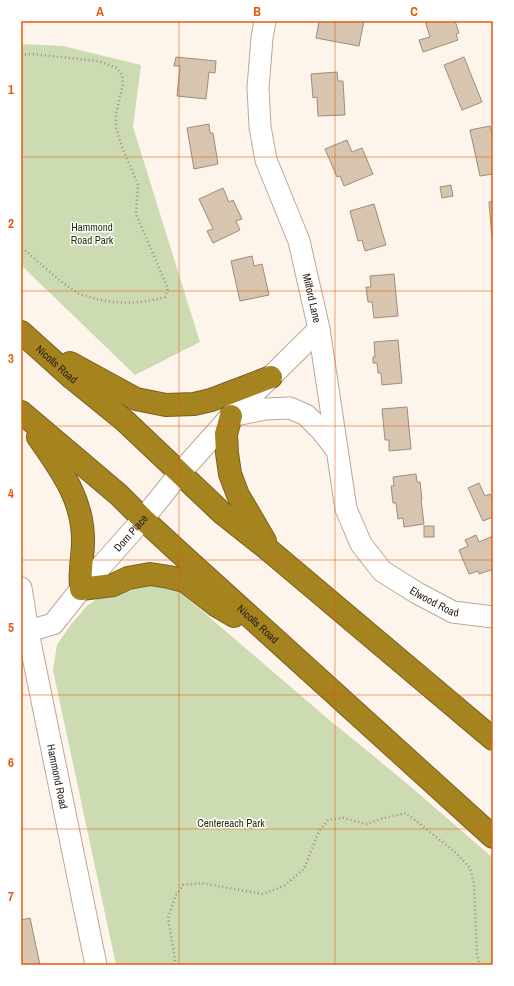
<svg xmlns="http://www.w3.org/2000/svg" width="514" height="986" viewBox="0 0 514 986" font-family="'Archivo Narrow',sans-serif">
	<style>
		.park { fill: #cddbb3 }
		.building { fill: #d7c5af; stroke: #9e8d78 }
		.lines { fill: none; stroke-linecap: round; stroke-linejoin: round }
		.street-casing { stroke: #bea796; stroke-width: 23 }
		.highway-casing { stroke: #78601c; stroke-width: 24 }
		.path { stroke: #9a918a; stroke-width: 2.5; stroke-dasharray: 1 3; stroke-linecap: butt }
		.street { stroke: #fff; stroke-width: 21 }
		.highway { stroke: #a58420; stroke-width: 22 }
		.grid { fill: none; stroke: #e8590c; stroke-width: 1; stroke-opacity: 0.55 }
		.labels { text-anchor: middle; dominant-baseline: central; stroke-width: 3; stroke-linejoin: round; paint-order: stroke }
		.park-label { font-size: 11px; fill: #273207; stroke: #fff }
		.street-label { font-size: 11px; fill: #251c16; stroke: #fff }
		.neatline { fill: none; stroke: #e8590c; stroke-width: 1.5 }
		.grid-label { font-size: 13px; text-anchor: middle; font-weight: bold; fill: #e8590c }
	</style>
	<rect width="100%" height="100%" fill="#fdf4ec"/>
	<g class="park">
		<path d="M21,44L63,46L141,65L133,127L200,342L135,375L21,265Z"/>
		<path d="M126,583L173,586L327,718L404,781L493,858V965H116L53,670L57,645L69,627L86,607L103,594Z"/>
	</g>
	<g class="building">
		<path d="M319,21H364L359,46L316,38Z"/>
		<path d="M425,21H455L459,33L456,34L458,40L423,52L419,40L430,37Z"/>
		<path d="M176,57L216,61L215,73L209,72L206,99L177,96L180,66H174Z"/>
		<path d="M464,57L482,102L462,110L444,65Z"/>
		<path d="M337,72L338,81H343L345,115L318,116L317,97L313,98L311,74Z"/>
		<path d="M209,124L210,133H213L218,164L194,169L187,128Z"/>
		<path d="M490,126L493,138V174L480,176L470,130Z"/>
		<path d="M347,140L352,152L362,148L373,174L344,186L340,176L337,177L325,149Z"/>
		<path d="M451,185L453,196L442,198L440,187Z"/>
		<path d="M223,188L229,202L233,200L242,219L236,221L240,230L213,243L207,231L213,229L199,199Z"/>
		<path d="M493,201V239H492L489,202Z"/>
		<path d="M374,204L386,245L365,251L362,240L358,241L350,211Z"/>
		<path d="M252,256L254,266L262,264L269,295L240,301L231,261Z"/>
		<path d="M394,274L398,316L374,318L372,302H368L366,287H371L370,276Z"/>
		<path d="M398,340L402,383L382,385L381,373H378L377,363H373V357H375L374,342Z"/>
		<path d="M407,407L411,449L389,451V440H385L382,409Z"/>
		<path d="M416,474L417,482H420L422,499H421L424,524L404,527L403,518L398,519L396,503H393L391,486H394L393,477Z"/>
		<path d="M479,483L485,496L490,494L493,501V517L483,521L468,488Z"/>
		<rect x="424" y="526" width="10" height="11"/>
		<path d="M476,535L479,542L493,536V574L491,570L479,574L478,571L469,574L459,550L468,546L465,540Z"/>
		<path d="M30,918L40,965H21V920Z"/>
	</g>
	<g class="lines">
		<defs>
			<g id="street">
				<path id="s1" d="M265,21L262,38L258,88L260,127L266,160L299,241L319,329L346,509L361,544L382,571L417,593L453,612L493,617"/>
				<path d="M231,416L265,409L290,408L306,415L321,430L336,449"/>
				<path id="s2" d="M21,588L28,632L96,965"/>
				<path id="s3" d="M21,633L53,624L81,589L143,519L180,473L231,416L319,329"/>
			</g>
			<g id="highway">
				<path id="s4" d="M21,332L72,378L125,421L221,512L270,551L493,739"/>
				<path d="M70,363L136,399L166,405L194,404L211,400L271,377"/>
				<path id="s5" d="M21,412L119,495L143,519L181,554L493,837"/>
				<path d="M231,416L226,434L227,453L230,474L238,495L265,541"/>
				<path d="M38,437C61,470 84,500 83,543C83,552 81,562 81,571C80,577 81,583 81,589L113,585L128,578L150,574L169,577L185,581L217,606L234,616"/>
			</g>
		</defs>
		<use href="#street" class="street-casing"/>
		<use href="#highway" class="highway-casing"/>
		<g class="path">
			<path d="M21,55L32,54L98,61L117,68L122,75L123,84L116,114V127L122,147L138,185L136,214L168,289L165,297C141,304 114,305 90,297C86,296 82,295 78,293C57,280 39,262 21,247"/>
			<path d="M176,965L168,918L176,895L183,885L201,883L263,894L284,886L304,869L319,831L328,820L343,818L367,824L380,819L406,813L456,853L470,868L474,884L477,954L480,965"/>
		</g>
		<use href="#street" class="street"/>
		<use href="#highway" class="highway"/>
	</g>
	<path class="grid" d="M179,21V965M335,21V965M21,157H493M21,291H493M21,426H493M21,560H493M21,695H493M21,829H493"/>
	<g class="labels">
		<g class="park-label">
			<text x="92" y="227">Hammond<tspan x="92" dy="13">Road Park</tspan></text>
			<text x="231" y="823">Centereach Park</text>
		</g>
		<g class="street-label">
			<text stroke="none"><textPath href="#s1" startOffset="286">Milford Lane</textPath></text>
			<text stroke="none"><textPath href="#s4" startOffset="48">Nicolls Road</textPath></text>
			<text stroke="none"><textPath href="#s3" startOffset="153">Dorn Place</textPath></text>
			<text stroke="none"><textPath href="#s1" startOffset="633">Elwood Road</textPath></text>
			<text stroke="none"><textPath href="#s5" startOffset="318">Nicolls Road</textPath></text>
			<text stroke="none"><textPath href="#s2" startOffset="192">Hammond Road</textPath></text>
		</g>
	</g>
	<rect width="514" height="986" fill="none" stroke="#ffffff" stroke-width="44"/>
	<rect x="22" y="22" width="470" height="942" class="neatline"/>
	<g class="grid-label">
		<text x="100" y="16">A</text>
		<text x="257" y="16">B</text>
		<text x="414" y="16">C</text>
		<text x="11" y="94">1</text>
		<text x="11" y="228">2</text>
		<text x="11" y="363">3</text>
		<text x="11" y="498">4</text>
		<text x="11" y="632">5</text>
		<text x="11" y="767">6</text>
		<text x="11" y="901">7</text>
	</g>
</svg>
